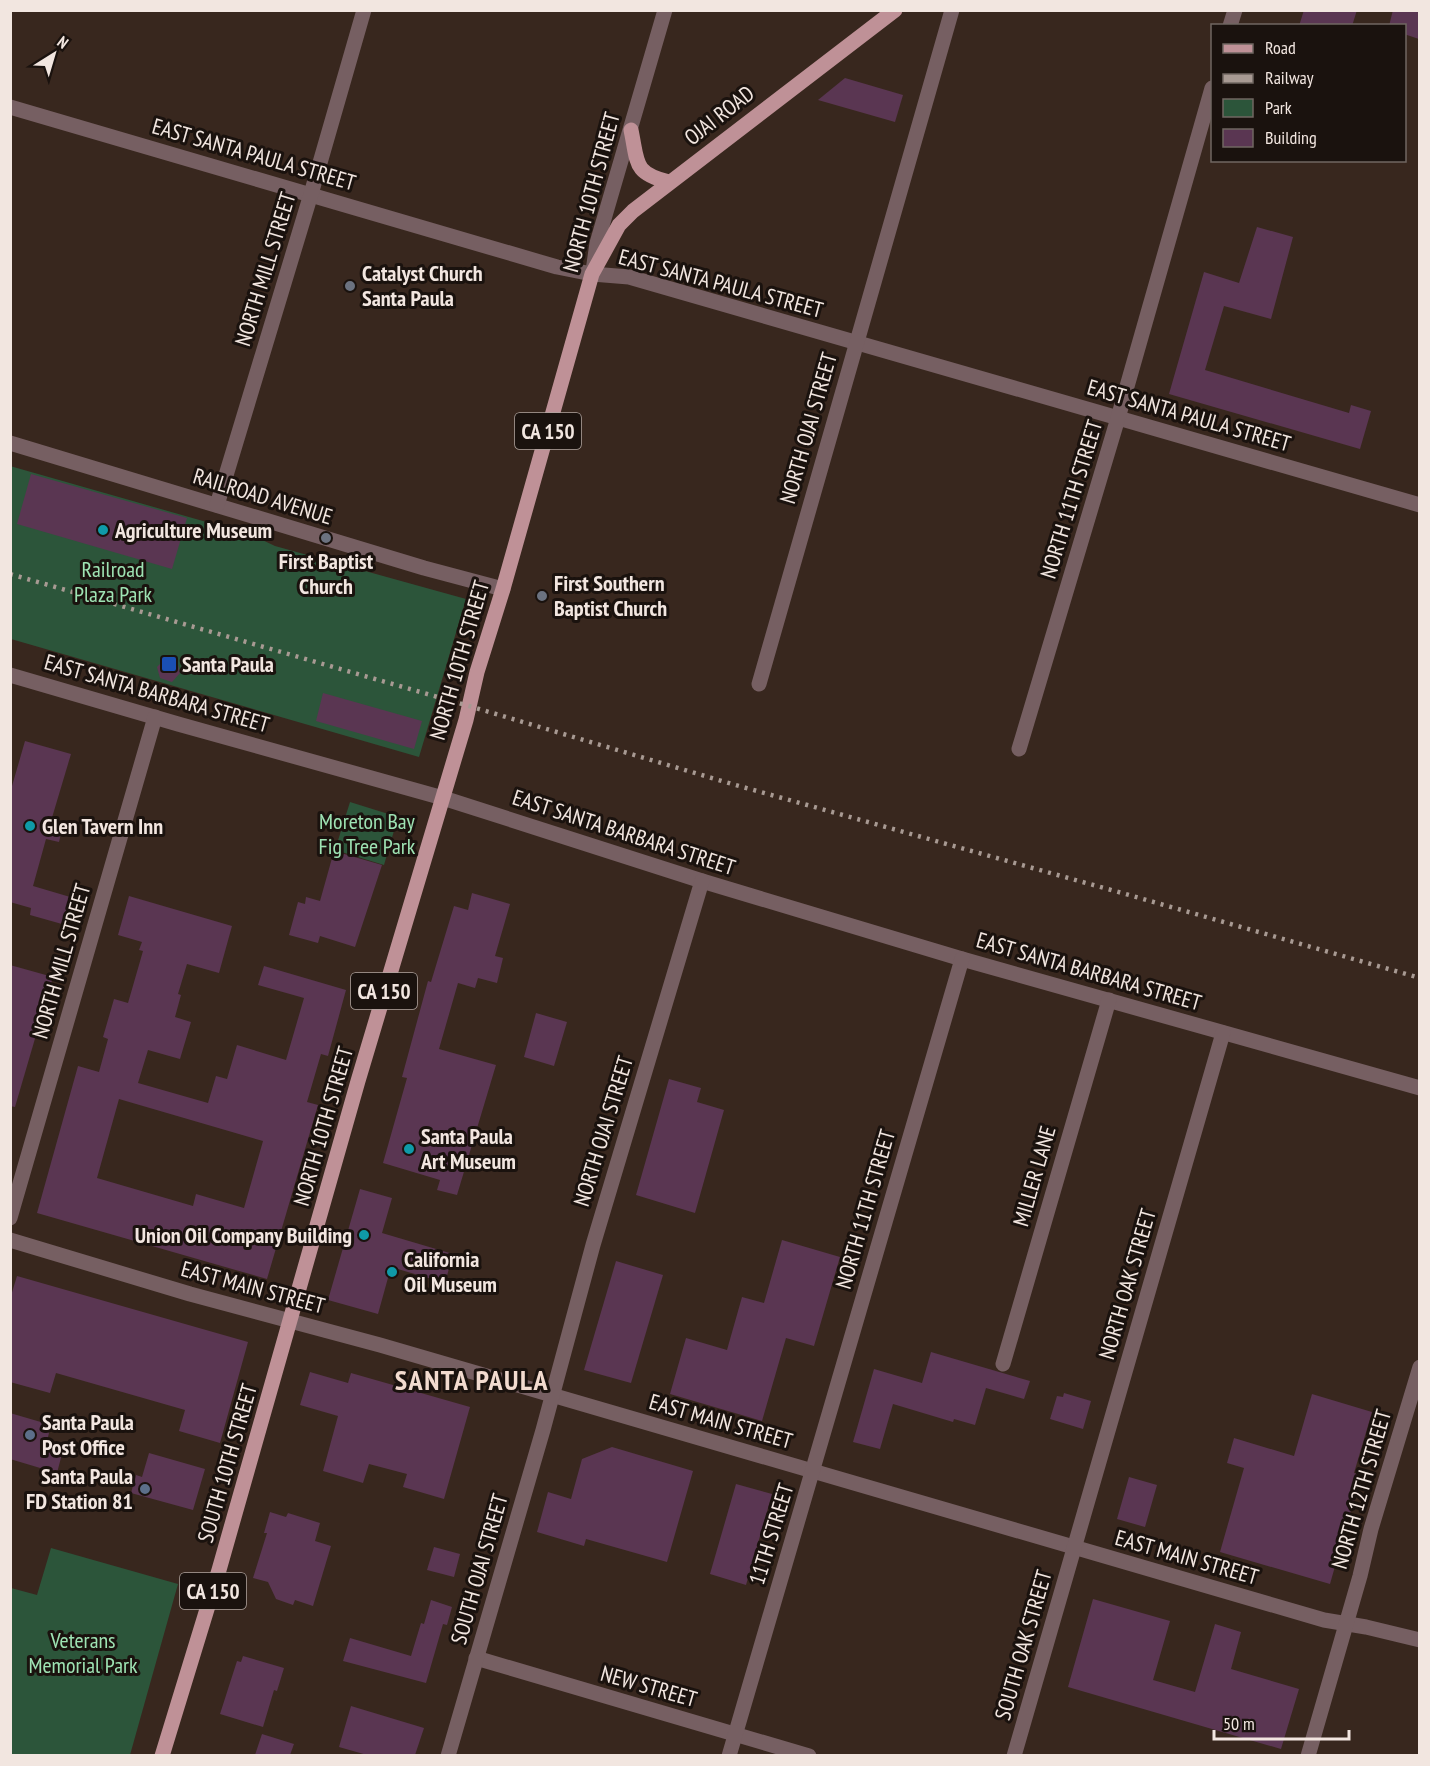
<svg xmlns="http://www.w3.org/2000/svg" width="1430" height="1766" viewBox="0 0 1430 1766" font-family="'PT Sans Narrow',sans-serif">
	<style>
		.green { fill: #2c553a }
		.building { fill: #5a3652; fill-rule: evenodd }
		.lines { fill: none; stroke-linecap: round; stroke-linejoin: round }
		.minor { stroke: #765f62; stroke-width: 15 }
		.major { stroke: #bf9197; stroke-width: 15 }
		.rail { stroke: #a89a93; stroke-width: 4.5; stroke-dasharray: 3 6; stroke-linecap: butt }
		.worship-dot { fill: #6b7280; stroke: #1a120e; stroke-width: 2 }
		.culture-dot { fill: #0f9aa8; stroke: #1a120e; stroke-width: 2 }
		.transit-dot { fill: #1a4fb4; stroke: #1a120e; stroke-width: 2 }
		.service-dot { fill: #5c6f8a; stroke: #1a120e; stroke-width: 2 }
		.labels { text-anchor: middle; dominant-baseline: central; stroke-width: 6; stroke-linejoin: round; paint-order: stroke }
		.shield { fill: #1a120e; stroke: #b1a6a1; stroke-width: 1.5 }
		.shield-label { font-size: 21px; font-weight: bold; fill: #f2e6e0 }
		.street-label { font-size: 22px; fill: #f2e6e0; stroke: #1a120e }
		.poi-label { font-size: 22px; font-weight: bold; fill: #f2e6e0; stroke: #1a120e; text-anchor: start }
		.park-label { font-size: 22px; fill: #9ee3b3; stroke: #1a120e }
		.district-label { font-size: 28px; font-weight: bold; letter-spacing: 1.5px; fill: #f2dbcf; stroke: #1a120e }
	</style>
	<rect width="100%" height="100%" fill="#38271e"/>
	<g class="green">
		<path d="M10,466L252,535L275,546L466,599L419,757L11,639Z"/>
		<path d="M350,802L398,817L384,865L335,850Z"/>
		<path d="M51,1548L178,1584L130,1755H11V1588L37,1595Z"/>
	</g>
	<g class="building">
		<path d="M1304,10H1357L1352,26H1299Z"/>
		<path d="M1393,10H1419V39L1404,34V26H1389Z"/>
		<path d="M845,78L903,95L895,122L818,100Z"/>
		<path d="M1257,227L1293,237L1271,319L1224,306L1205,370L1349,413L1351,405L1371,411L1360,449L1169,394L1204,272L1239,283Z"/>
		<path d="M31,474L187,518L172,569L17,524Z"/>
		<path d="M166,658L177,661L180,673L172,682L160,678L157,667Z"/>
		<path d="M323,693L422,721L414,749L316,721Z"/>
		<path d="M25,741L71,754L51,821L63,825L59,842L46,839L33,886L77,899L69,926L30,915L31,908L10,902V793Z"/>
		<path d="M334,851L382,865L355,947L320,936L318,943L289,935L298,902L305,904L306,897L320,901Z"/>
		<path d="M472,893L510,904L495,956L503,958L497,983L478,978L475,988L458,983L439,1049L496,1065L457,1195L437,1190L440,1180L383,1163L407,1078L402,1077L428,981L431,982L454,906L468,910Z"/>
		<path d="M129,896L232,926L219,973L187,964L178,994L181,995L175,1017L191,1022L180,1059L148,1050L138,1083L208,1103L216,1076L227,1079L237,1045L286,1060L304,998L258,985L264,966L346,990L328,1056L321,1054L307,1102L318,1105L267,1279L37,1213L78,1066L99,1072L108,1039L103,1037L114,999L128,1003L143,951L139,950L142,942L118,935ZM119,1099L263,1141L244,1208L196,1194L193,1206L97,1178Z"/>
		<path d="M10,965L53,977L15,1107L10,1106Z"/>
		<path d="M536,1013L567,1022L554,1066L524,1057Z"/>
		<path d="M669,1079L701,1088L697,1102L724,1110L695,1213L636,1195Z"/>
		<path d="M360,1189L392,1198L382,1233L453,1254L445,1283L391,1267L378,1314L328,1300Z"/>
		<path d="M782,1240L840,1257L814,1346L786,1338L762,1421L670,1394L686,1338L727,1350L742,1297L764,1303Z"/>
		<path d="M616,1261L663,1275L631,1383L584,1370Z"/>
		<path d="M17,1276L248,1342L220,1443L179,1431L185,1410L56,1373L50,1393L10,1382V1299Z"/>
		<path d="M931,1352L1030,1381L1024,1399L986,1388L975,1425L954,1419L953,1422L893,1404L880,1449L853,1442L874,1369L922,1383Z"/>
		<path d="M310,1372L348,1383L351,1373L470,1407L444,1499L403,1487L407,1474L369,1464L363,1483L323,1471L338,1416L300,1405Z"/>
		<path d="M1064,1393L1091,1401L1083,1429L1050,1419L1057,1396L1063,1397Z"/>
		<path d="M1312,1394L1372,1412L1354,1473L1361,1475L1330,1584L1220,1552L1244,1468L1227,1463L1234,1438L1294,1456Z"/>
		<path d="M10,1413L51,1425L46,1445L63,1450L57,1473L10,1459Z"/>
		<path d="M612,1447L693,1471L667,1562L586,1539L584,1546L537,1532L548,1492L571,1499L582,1459Z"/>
		<path d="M149,1453L205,1469L193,1510L131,1493L136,1475L142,1477Z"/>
		<path d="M1129,1477L1157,1485L1145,1527L1117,1519Z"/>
		<path d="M736,1484L772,1494L746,1585L710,1574Z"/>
		<path d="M270,1512L286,1517L288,1513L320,1523L315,1541L331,1546L313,1606L295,1600L293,1605L276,1599L268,1582L253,1578L267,1533H264Z"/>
		<path d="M434,1547L460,1554L454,1577L427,1570Z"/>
		<path d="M1093,1599L1170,1621L1153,1680L1195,1692L1215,1624L1241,1632L1231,1669L1299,1689L1281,1749L1068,1687Z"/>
		<path d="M431,1600L452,1607L447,1625L443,1624L426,1683L343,1661L350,1638L411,1656L421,1623L424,1624Z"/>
		<path d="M243,1656L284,1668L277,1691L274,1690L263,1727L220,1714L237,1661L241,1662Z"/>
		<path d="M351,1706L424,1728L415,1755H367L339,1747Z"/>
		<path d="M262,1734L294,1744L290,1755H255Z"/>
	</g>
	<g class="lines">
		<g class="minor">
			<path d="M1230,26L1235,10"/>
			<path d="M10,107L557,267L592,274L629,277L1420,505"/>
			<path d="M593,271L597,243L665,10"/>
			<path d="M10,443L424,568L503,589"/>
			<path d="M217,505L311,194L364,10"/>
			<path d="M10,675L178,724L443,798L702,881L962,959L1420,1088"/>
			<path d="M759,684L952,10"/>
			<path d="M1019,749L1118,418L1212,88"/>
			<path d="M10,1218L155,717"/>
			<path d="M10,1240L190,1294L380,1345L1324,1620L1366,1627L1420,1640"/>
			<path d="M1003,1364L1109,1000"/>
			<path d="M476,1658L809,1756"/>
			<path d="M448,1756L543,1430L593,1245L702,881"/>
			<path d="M729,1756L962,959"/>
			<path d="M1014,1756L1223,1033"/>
			<path d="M1308,1756L1360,1576L1371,1529L1420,1367"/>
		</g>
		<g class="major">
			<path d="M631,130C638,163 633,173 669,182"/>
			<path d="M162,1756L219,1570L358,1081L466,720L477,672L503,589L592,274L619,225L633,211L895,10"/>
		</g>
		<path class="rail" d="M10,574L469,706L732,784L1122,893L1420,978"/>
	</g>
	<g class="worship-dot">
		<circle cx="350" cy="286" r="6"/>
		<circle cx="326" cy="538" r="6"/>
		<circle cx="542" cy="596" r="6"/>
	</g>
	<g class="culture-dot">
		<circle cx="103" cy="530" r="6"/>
		<circle cx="30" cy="826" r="6"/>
		<circle cx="409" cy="1149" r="6"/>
		<circle cx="364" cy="1235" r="6"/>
		<circle cx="392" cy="1272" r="6"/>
	</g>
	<rect class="transit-dot" x="161" y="656" width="16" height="16" rx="3"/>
	<g class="service-dot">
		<circle cx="30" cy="1435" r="6"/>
		<circle cx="145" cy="1489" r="6"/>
	</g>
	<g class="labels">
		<g class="shield">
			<rect x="515" y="413" width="66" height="36" rx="4.5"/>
			<rect x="351" y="973" width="66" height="36" rx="4.5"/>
			<rect x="180" y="1573" width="66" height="36" rx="4.5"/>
		</g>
		<g class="shield-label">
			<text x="548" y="431">CA 150</text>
			<text x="384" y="991">CA 150</text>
			<text x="213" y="1591">CA 150</text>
		</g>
		<g class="street-label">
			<text transform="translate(719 115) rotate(-38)">OJAI ROAD</text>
			<text transform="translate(254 154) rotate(16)">EAST SANTA PAULA STREET</text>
			<text transform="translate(591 192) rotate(-75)">NORTH 10TH STREET</text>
			<text transform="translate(265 269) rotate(-73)">NORTH MILL STREET</text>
			<text transform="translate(721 283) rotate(15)">EAST SANTA PAULA STREET</text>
			<text transform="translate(1189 415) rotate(16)">EAST SANTA PAULA STREET</text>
			<text transform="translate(808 428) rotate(-74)">NORTH OJAI STREET</text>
			<text transform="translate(263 496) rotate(17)">RAILROAD AVENUE</text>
			<text transform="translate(1071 499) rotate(-73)">NORTH 11TH STREET</text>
			<text transform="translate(459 660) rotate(-74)">NORTH 10TH STREET</text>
			<text transform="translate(157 693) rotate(16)">EAST SANTA BARBARA STREET</text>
			<text transform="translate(624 832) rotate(18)">EAST SANTA BARBARA STREET</text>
			<text transform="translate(61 961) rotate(-74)">NORTH MILL STREET</text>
			<text transform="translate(1089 971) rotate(16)">EAST SANTA BARBARA STREET</text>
			<text transform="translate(323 1126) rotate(-74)">NORTH 10TH STREET</text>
			<text transform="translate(603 1131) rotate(-73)">NORTH OJAI STREET</text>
			<text transform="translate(1034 1176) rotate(-74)">MILLER LANE</text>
			<text transform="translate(865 1209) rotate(-74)">NORTH 11TH STREET</text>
			<text transform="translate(1127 1284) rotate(-74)">NORTH OAK STREET</text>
			<text transform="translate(253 1287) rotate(15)">EAST MAIN STREET</text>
			<text transform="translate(721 1421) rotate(16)">EAST MAIN STREET</text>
			<text transform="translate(227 1463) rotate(-74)">SOUTH 10TH STREET</text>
			<text transform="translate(1361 1489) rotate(-74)">NORTH 12TH STREET</text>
			<text transform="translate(771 1534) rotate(-73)">11TH STREET</text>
			<text transform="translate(1187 1557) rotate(16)">EAST MAIN STREET</text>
			<text transform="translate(479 1569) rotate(-74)">SOUTH OJAI STREET</text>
			<text transform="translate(1023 1645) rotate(-74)">SOUTH OAK STREET</text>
			<text transform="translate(649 1686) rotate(16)">NEW STREET</text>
		</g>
		<g class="poi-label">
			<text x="362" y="273">Catalyst Church<tspan x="362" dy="25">Santa Paula</tspan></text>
			<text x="115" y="530">Agriculture Museum</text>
			<text x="326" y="561" text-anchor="middle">First Baptist<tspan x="326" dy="25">Church</tspan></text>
			<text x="554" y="583">First Southern<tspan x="554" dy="25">Baptist Church</tspan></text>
			<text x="182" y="664">Santa Paula</text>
			<text x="42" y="826">Glen Tavern Inn</text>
			<text x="421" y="1136">Santa Paula<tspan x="421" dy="25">Art Museum</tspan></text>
			<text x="352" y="1235" text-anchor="end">Union Oil Company Building</text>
			<text x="404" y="1259">California<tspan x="404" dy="25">Oil Museum</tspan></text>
			<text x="42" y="1422">Santa Paula<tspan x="42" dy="25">Post Office</tspan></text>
			<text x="133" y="1476" text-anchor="end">Santa Paula<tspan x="133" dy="25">FD Station 81</tspan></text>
		</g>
		<g class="park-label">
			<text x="113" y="569">Railroad<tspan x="113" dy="25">Plaza Park</tspan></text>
			<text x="367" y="821">Moreton Bay<tspan x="367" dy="25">Fig Tree Park</tspan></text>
			<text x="83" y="1640">Veterans<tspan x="83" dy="25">Memorial Park</tspan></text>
		</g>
		<g class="district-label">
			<text x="472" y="1379">SANTA PAULA</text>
		</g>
	</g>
	<rect width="1430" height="1766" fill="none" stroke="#f2e6e0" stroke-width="24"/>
	<rect x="1211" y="24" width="195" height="138" fill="#1a120e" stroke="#706762" stroke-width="1.5"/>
	<rect x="1223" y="44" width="30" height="9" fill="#bf9197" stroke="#706762" stroke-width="1.5"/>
	<text x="1265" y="54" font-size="18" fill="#f2e6e0">Road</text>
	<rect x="1223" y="74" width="30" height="9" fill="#a89a93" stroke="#706762" stroke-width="1.5"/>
	<text x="1265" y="84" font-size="18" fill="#f2e6e0">Railway</text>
	<rect x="1223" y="99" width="30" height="18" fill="#2c553a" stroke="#706762" stroke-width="1.5"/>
	<text x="1265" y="114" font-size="18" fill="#f2e6e0">Park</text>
	<rect x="1223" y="129" width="30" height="18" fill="#5a3652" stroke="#706762" stroke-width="1.5"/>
	<text x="1265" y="144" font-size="18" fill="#f2e6e0">Building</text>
	<g transform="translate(54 54) rotate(37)" stroke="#1a120e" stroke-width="4.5" paint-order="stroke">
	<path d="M0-4.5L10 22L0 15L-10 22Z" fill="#f2e6e0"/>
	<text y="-9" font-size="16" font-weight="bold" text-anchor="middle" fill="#f2e6e0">N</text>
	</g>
	<path d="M1214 1730v9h135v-9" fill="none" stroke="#f2e6e0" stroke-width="3"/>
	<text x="1223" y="1730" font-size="18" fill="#f2e6e0" stroke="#1a120e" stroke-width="4.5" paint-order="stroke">50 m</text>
</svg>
